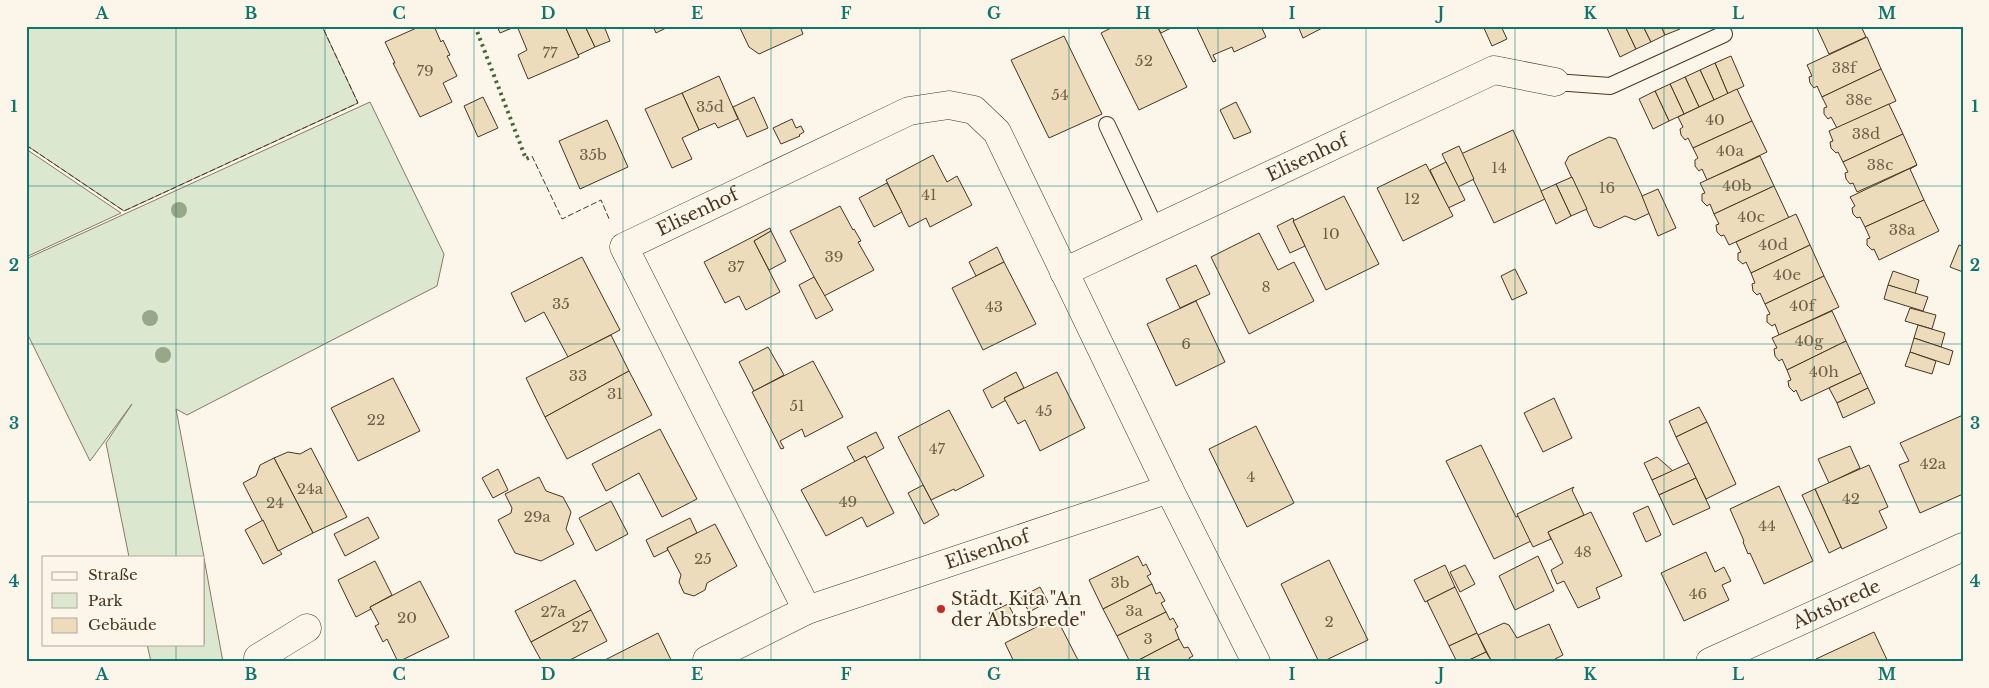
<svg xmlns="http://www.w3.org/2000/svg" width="1989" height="688" viewBox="0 0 1989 688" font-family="'Libre Baskerville',serif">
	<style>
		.green { fill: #dce7d0; stroke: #887966 }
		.building { fill: #ecdcbc; stroke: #4a3520 }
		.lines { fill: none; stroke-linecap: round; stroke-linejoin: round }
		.lane-casing { stroke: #4a3520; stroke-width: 18 }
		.street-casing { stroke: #4a3520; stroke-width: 29 }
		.lane { stroke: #fbf6e9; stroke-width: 16 }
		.street { stroke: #fbf6e9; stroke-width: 28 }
		.hedge { stroke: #436837; stroke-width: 4; stroke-dasharray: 2.5 4; stroke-linecap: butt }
		.fence { stroke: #4a3520; stroke-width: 1; stroke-dasharray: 6 2.5; stroke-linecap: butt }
		.tree { fill: #96a887 }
		.grid { fill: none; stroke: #0f766e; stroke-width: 1; stroke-opacity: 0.55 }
		.poi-dot { fill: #c62828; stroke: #fbf6e9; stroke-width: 2 }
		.labels { text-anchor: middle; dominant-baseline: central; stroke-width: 4; stroke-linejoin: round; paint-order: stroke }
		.number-label { font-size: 15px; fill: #725f47 }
		.street-label { font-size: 18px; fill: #4a3520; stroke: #fbf6e9 }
		.poi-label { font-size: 18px; fill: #4a3520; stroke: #fbf6e9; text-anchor: start }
		.neatline { fill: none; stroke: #0f766e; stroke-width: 2 }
		.grid-label { font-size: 16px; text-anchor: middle; font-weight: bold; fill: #0f766e }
	</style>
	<rect width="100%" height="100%" fill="#fbf6e9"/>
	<g class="green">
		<path d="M26,26H322L358,103L124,211L26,145Z"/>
		<path d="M370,102L444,254L437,286L187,415L176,409L204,557H129L106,443L132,404L90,461L26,331V259Z"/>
		<path d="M26,149L121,213L26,257Z"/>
		<path d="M204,558L223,662H151L147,644H204Z"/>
	</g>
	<g class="building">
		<path d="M421,26H434L441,42L443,40L450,55L447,56L457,76L443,83L452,102L420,117L393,63H395L385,42Z"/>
		<path d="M497,26H517L500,33Z"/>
		<path d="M517,26H565L579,57L528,79L518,55L527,50Z"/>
		<path d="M565,26H585L595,47L578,55Z"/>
		<path d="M585,26H604L610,41L595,47Z"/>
		<path d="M653,26H670L656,33Z"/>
		<path d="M739,26H800L803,34L759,54L749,47Z"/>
		<path d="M1115,26H1157L1187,87L1139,110L1101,33Z"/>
		<path d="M1157,26H1175L1161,33Z"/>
		<path d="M1196,26H1261L1266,37L1234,52L1232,47L1213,55L1216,61L1213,62Z"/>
		<path d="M1298,26H1326L1303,38Z"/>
		<path d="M1483,26H1501L1507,39L1492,46Z"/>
		<path d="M1606,26H1625L1636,49L1620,57Z"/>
		<path d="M1625,26H1643L1651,42L1636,49Z"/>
		<path d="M1643,26H1661L1665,35L1651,42Z"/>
		<path d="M1661,26H1679L1680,29L1665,35Z"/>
		<path d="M1816,26H1861L1866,37L1829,54Z"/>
		<path d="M1064,36L1102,114L1049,138L1011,60Z"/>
		<path d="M1867,37L1881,69L1822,97L1817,86L1814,88L1810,83L1809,77L1812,76L1807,65Z"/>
		<path d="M1731,56L1744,86L1728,94L1715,63Z"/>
		<path d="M1715,63L1728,94L1714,100L1700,70Z"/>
		<path d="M1881,69L1896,101L1837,128L1831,117L1828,119L1824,114V108L1827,107L1822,97Z"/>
		<path d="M1700,70L1714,100L1699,107L1685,77Z"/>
		<path d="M719,76L738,119L718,128L715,123L699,130L682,93Z"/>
		<path d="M1685,77L1699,107L1684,114L1670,84Z"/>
		<path d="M1670,84L1684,114L1669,121L1655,91Z"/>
		<path d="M1737,89L1752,121L1693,148L1688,138L1685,140L1681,135L1680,129L1683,127L1678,117Z"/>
		<path d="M1655,91L1669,121L1653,129L1639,99Z"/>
		<path d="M682,93L699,130L682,138L692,159L672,168L645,109Z"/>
		<path d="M483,97L498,128L478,137L464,106Z"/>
		<path d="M754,97L768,128L747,137L733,107Z"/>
		<path d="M1236,102L1251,132L1234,139L1220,110Z"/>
		<path d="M1889,104L1903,134L1843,162L1838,152L1836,153L1831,148L1830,142L1833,141L1829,131Z"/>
		<path d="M792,119L796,128L801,126L804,132L799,135L800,136L781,144L773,128Z"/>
		<path d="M607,120L628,167L580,189L559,141Z"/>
		<path d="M1752,121L1767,152L1707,180L1702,169L1699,171L1695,166V160L1698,158L1693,148Z"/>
		<path d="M1513,130L1545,199L1494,223L1461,154Z"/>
		<path d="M1903,134L1917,165L1857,192L1853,183L1850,184L1846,179L1845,173L1848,172L1843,162Z"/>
		<path d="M1609,137L1616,139L1650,213L1635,220L1625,216L1600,228L1594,226L1565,163L1569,156Z"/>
		<path d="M1459,146L1474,179L1458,187L1442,154Z"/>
		<path d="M933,155L947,182L957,176L972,205L930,227L926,218L909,227L886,180Z"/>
		<path d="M1760,156L1774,186L1714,214L1710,204L1707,206L1702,201V194L1705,193L1700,183Z"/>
		<path d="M1446,162L1465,200L1448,208L1430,170Z"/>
		<path d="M1426,164L1453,216L1403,241L1377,188Z"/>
		<path d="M1917,165L1910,169L1924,200L1865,227L1860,217L1857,218L1853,214L1852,208L1855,206L1850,197Z"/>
		<path d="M1572,177L1587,209L1571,216L1556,184Z"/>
		<path d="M887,183L902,212L874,227L859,198Z"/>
		<path d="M1556,184L1571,216L1556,224L1541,191Z"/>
		<path d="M1774,186L1789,218L1729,245L1724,235L1721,236L1717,232L1716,225L1719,224L1714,214Z"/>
		<path d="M1658,189L1676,228L1658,236L1642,196Z"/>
		<path d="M1344,196L1379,264L1326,290L1293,221Z"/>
		<path d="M1924,200L1939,231L1879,260L1874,249L1872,250L1867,245V239L1870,238L1865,227Z"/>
		<path d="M840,206L853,230L854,229L861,241L858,242L874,270L824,296L790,231Z"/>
		<path d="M1796,214L1810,245L1751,273L1746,262L1743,264L1738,260V253L1741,252L1736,242Z"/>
		<path d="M1293,218L1294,220L1293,221L1305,246L1290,253L1277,226Z"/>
		<path d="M770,228L771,231L754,241L780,292L746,310L739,296L725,303L704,262Z"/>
		<path d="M771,231L786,261L769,270L754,241Z"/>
		<path d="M1259,233L1278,270L1294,262L1314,301L1249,334L1211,257Z"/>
		<path d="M1810,245L1824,276L1765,304L1760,293L1757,295L1753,291L1752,284L1755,283L1751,273Z"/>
		<path d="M1959,245L1963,246V272L1950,267Z"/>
		<path d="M997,247L1004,262L976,276L969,262Z"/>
		<path d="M582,257L620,330L568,357L544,312L525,322L511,293Z"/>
		<path d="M1004,262L1036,324L983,350L952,288Z"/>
		<path d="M1196,265L1210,294L1180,308L1166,279Z"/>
		<path d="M1515,269L1527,293L1512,300L1501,276Z"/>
		<path d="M1893,271L1919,280L1915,294L1888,285Z"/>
		<path d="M1824,276L1839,307L1779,335L1775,324L1772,326L1767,322V315L1770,314L1765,304Z"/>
		<path d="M814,277L833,310L816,319L799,285Z"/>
		<path d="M1888,285L1928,297L1923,311L1884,299Z"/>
		<path d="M1196,301L1225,362L1176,386L1147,324Z"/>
		<path d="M1910,308L1936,315L1932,329L1905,321Z"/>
		<path d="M1832,311L1846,341L1787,370L1782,359L1779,361L1775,356L1774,349L1777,348L1772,338Z"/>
		<path d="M1918,325L1945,333L1941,347L1914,338Z"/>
		<path d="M611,335L629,371L545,417L526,378Z"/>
		<path d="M1914,338L1953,351L1949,365L1910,352Z"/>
		<path d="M1846,341L1861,373L1801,401L1796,390L1794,392L1789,387L1788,381L1791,380L1787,370Z"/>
		<path d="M768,347L784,375L754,391L739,362Z"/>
		<path d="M1910,352L1936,361L1932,374L1905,366Z"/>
		<path d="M813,361L843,417L805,437L802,429L780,441L784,448L781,449L752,392Z"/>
		<path d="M629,371L652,415L567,459L545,417Z"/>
		<path d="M1016,372L1024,388L1004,398L1006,400L992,408L983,390Z"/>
		<path d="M1057,372L1085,428L1040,451L1025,420L1018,424L1004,398Z"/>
		<path d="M1861,373L1868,388L1837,403L1829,388Z"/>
		<path d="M393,378L420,431L358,461L331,408Z"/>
		<path d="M1868,388L1875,403L1843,418L1837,403Z"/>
		<path d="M1554,398L1572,438L1543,452L1524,413Z"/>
		<path d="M1699,407L1707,422L1676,437L1669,421Z"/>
		<path d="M949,410L984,476L955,491L954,489L931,500L898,437Z"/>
		<path d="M1963,415V494L1920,513L1899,465L1909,461L1900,443Z"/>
		<path d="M1707,422L1736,484L1706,499L1676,437Z"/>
		<path d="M1256,426L1294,503L1247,527L1209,449Z"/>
		<path d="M660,429L697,499L662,517L639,473L606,491L592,464Z"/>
		<path d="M876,432L884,448L866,458L865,456L855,462L847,447Z"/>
		<path d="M1481,445L1516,517L1519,516L1531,541L1494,559L1446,461Z"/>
		<path d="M1850,446L1860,468L1829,483L1818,459Z"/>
		<path d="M311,448L347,517L313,533L274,458L288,452L300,454Z"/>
		<path d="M865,456L894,513L867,527L862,517L826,536L801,490Z"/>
		<path d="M1657,457L1673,471L1652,480L1644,463Z"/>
		<path d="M274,458L313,533L278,551L243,483L256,476L260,465Z"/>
		<path d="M1689,463L1696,478L1659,495L1652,480Z"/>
		<path d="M1869,465L1888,507L1879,511L1887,528L1842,549L1815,489Z"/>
		<path d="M498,469L508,490L493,498L482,478Z"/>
		<path d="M539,477L546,491L563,497L571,512L566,529L574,544L541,561L515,553L498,520L511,513L512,508L505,494Z"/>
		<path d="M1696,478L1710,508L1673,525L1659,495Z"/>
		<path d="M923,485L939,515L924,524L908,493Z"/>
		<path d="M1779,486L1813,561L1764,584L1750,553L1748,554L1743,542L1744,541L1730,509Z"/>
		<path d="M1574,487L1572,490L1584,515L1548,532L1551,539L1533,547L1517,514Z"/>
		<path d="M1815,489L1841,547L1829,553L1802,495Z"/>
		<path d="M611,501L628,534L596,551L579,518Z"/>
		<path d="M1648,506L1661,535L1646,542L1633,513Z"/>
		<path d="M1591,512L1622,576L1596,588L1600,598L1578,608L1564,581L1557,584L1551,570L1563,563L1548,532Z"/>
		<path d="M368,517L379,538L345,556L334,534Z"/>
		<path d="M690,518L697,533L667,548L668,550L654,557L646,540Z"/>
		<path d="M263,520L278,551L279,550L282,554L263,564L245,530Z"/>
		<path d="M715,524L737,566L707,583L705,590L694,596L684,593L679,582L681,575L667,548Z"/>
		<path d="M1706,552L1715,572L1724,567L1731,581L1722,585L1729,600L1684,621L1661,573Z"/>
		<path d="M1138,556L1143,566L1146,564L1151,574L1147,576L1152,584L1103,609L1089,580Z"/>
		<path d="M1538,556L1554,591L1515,610L1499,576Z"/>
		<path d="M1329,560L1368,640L1322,662H1319L1281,584Z"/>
		<path d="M375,561L392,595L370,607L371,609L356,617L338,580Z"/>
		<path d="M1445,565L1455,587L1425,602L1414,580Z"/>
		<path d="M1465,565L1475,584L1460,592L1450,572Z"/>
		<path d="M575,580L591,610L531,642L515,611Z"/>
		<path d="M420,581L449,637L398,662L387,639L383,642L375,626L379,624L370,607Z"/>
		<path d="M1152,584L1156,594L1160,592L1165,601L1161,603L1166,612L1117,636L1103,609Z"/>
		<path d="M1040,587L1048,602L1029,612L1021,597Z"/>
		<path d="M1455,587L1477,633L1449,646L1427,601Z"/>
		<path d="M1008,604L1016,619L997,628L989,613Z"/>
		<path d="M591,610L607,641L566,662H542L531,642Z"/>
		<path d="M1166,612L1170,620L1173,618L1178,627L1175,629L1179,639L1135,662H1130L1117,636Z"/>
		<path d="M1056,617L1079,662H1014L1005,643Z"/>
		<path d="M1504,623L1509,625L1517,638L1549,624L1563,655L1555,659L1557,662H1492L1478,635Z"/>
		<path d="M1874,632L1888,662H1817L1816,659Z"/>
		<path d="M658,633L672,662H601Z"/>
		<path d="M1477,633L1486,652L1465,662H1457L1449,646Z"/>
		<path d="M1179,639L1184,648L1188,647L1193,656L1189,658L1191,662H1135Z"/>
		<path d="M1486,652L1492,662H1465Z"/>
	</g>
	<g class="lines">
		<defs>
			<g id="lane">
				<path d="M1555,82L1610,86L1724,34"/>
				<path d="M1107,125L1156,229"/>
			</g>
			<g id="street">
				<path id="s1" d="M1064,272L1494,70L1555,82"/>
				<path id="s2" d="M807,610L624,247L909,111L949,105L974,110L997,132L1169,489L1256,662"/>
				<path id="s3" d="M707,660L807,610L1169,489"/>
				<path d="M259,662L258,658L307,628"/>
				<path id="s4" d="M1710,662L1963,547"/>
			</g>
		</defs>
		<use href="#lane" class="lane-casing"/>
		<use href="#street" class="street-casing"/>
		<use href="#lane" class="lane"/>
		<use href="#street" class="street"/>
		<path class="hedge" d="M475,26L526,159L532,156"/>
		<g class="fence">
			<path d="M26,145L124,211L358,103L322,26"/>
			<path d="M532,156L562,219L601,200L610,221"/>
		</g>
	</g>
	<g class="tree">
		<circle cx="179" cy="210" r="8"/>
		<circle cx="150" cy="318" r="8"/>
		<circle cx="163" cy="355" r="8"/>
	</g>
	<path class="grid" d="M176,26V557M325,26V662M474,26V662M623,26V662M771,26V662M920,26V662M1069,26V662M1218,26V662M1366,26V662M1515,26V662M1664,26V662M1813,26V662M26,186H1963M26,344H1963M26,502H1963M176,644V662"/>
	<circle class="poi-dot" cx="941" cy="609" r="5"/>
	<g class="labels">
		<g class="number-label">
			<text x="550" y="52">77</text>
			<text x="1144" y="60">52</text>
			<text x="1844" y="67">38f</text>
			<text x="425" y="70">79</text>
			<text x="1060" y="94">54</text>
			<text x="1859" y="99">38e</text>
			<text x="710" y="106">35d</text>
			<text x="1715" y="119">40</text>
			<text x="1866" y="133">38d</text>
			<text x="1730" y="150">40a</text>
			<text x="593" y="154">35b</text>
			<text x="1880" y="164">38c</text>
			<text x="1499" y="167">14</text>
			<text x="1737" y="185">40b</text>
			<text x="1607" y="187">16</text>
			<text x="929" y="194">41</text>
			<text x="1412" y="198">12</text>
			<text x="1751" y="216">40c</text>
			<text x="1902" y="229">38a</text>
			<text x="1331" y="233">10</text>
			<text x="1773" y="244">40d</text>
			<text x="834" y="256">39</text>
			<text x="736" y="266">37</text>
			<text x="1787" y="274">40e</text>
			<text x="1266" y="286">8</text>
			<text x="561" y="303">35</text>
			<text x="1802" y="305">40f</text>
			<text x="994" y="306">43</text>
			<text x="1809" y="340">40g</text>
			<text x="1186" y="343">6</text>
			<text x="1824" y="371">40h</text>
			<text x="578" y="375">33</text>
			<text x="615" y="393">31</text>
			<text x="797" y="405">51</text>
			<text x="1044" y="410">45</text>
			<text x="376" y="419">22</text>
			<text x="937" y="448">47</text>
			<text x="1933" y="463">42a</text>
			<text x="1251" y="476">4</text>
			<text x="310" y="488">24a</text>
			<text x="1851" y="498">42</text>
			<text x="848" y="501">49</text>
			<text x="275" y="502">24</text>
			<text x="537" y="516">29a</text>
			<text x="1767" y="525">44</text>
			<text x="1583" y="551">48</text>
			<text x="703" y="558">25</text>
			<text x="1120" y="582">3b</text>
			<text x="1698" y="593">46</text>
			<text x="1134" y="610">3a</text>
			<text x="553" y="611">27a</text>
			<text x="407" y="617">20</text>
			<text x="1329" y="621">2</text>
			<text x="580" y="626">27</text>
			<text x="1148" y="638">3</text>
		</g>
		<g class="street-label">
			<text stroke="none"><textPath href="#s1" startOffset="269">Elisenhof</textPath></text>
			<text stroke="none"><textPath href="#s2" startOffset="488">Elisenhof</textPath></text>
			<text stroke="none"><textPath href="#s3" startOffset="302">Elisenhof</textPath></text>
			<text stroke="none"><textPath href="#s4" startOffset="139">Abtsbrede</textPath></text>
		</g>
		<g class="poi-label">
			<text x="951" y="599">Städt. Kita "An<tspan x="951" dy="21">der Abtsbrede"</tspan></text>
		</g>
	</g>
	<rect width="1989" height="688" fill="none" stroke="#fbf6e9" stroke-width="55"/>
	<rect x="42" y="556" width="162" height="90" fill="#fbf6e9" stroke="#b4a999"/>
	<rect x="52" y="572" width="25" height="8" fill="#fbf6e9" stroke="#b4a999"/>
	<text x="88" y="580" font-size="15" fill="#4a3520">Straße</text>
	<rect x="52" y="593" width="25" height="15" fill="#dce7d0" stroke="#b4a999"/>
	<text x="88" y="606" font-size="15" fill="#4a3520">Park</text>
	<rect x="52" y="618" width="25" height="15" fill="#ecdcbc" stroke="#b4a999"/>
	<text x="88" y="630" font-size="15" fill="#4a3520">Gebäude</text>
	<rect x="28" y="28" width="1934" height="632" class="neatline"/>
	<g class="grid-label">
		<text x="102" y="19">A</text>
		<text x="251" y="19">B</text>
		<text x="399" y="19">C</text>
		<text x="548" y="19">D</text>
		<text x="697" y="19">E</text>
		<text x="846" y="19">F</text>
		<text x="994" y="19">G</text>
		<text x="1143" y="19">H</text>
		<text x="1292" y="19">I</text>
		<text x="1441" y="19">J</text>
		<text x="1590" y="19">K</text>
		<text x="1738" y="19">L</text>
		<text x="1887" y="19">M</text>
		<text x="14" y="112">1</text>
		<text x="1975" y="112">1</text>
		<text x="14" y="271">2</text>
		<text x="1975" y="271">2</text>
		<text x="14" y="429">3</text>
		<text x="1975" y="429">3</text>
		<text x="14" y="587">4</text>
		<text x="1975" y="587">4</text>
		<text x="102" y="680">A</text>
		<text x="251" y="680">B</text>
		<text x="399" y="680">C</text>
		<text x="548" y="680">D</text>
		<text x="697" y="680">E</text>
		<text x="846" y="680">F</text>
		<text x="994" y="680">G</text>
		<text x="1143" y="680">H</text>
		<text x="1292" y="680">I</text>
		<text x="1441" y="680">J</text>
		<text x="1590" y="680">K</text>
		<text x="1738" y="680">L</text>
		<text x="1887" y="680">M</text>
	</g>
</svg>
